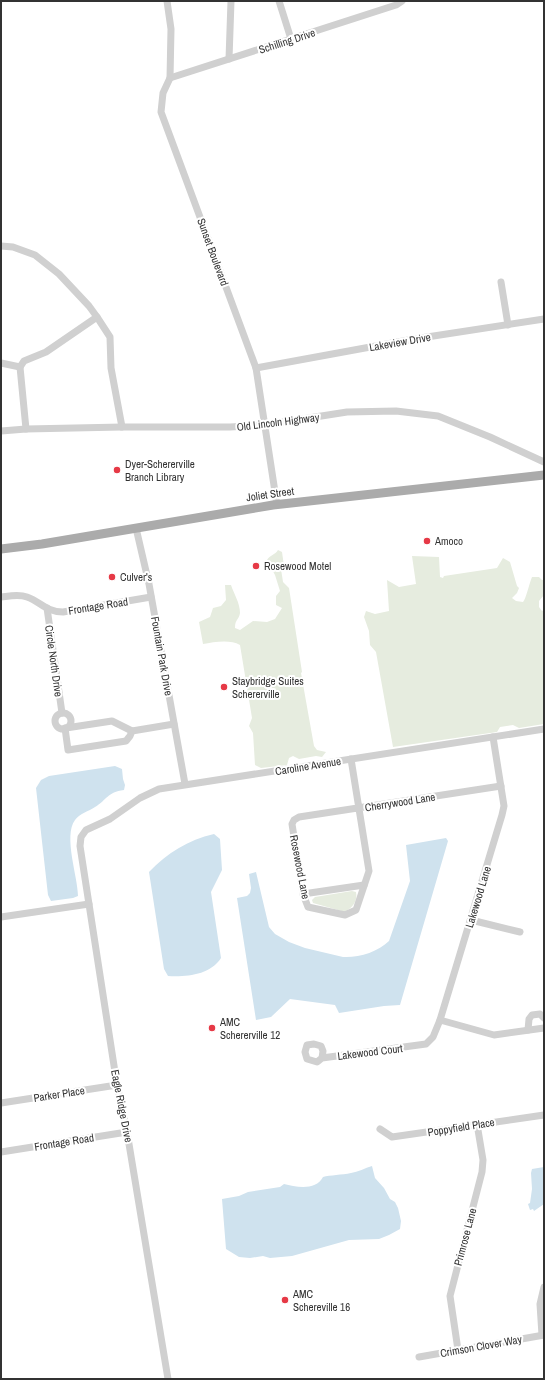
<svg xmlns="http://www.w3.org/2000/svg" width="545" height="1380" viewBox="0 0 545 1380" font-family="'Archivo Narrow',sans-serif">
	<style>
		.green { fill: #e6ecdf }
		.water { fill: #cfe2ee }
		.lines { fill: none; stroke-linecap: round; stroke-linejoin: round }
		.minor { stroke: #d0d0d0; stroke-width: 7 }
		.major { stroke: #ababab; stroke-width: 9 }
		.poi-dot { fill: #e63946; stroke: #fff; stroke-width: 1.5 }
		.labels { text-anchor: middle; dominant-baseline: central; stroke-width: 4; stroke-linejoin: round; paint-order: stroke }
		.street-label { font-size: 11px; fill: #333; stroke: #fff }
		.poi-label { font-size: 11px; fill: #333; stroke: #fff; text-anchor: start }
	</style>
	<rect width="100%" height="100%" fill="#fff"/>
	<g class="green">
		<path d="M278,550L282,552L284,566L281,569L283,582L289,588L302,672L301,673L314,746L317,750L326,752L322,757L316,756L299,759L293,756L289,758L287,765L261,768L255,765L253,733L249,726L252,718L240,645C230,639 214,642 203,644L199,622L210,617L213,608L221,606L226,600L225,585H231C234,594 240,603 240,613C239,620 235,619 235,628L240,630L253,621L267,622L275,619L282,608L276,605V596L280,591L275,575L267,560C270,555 275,555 278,550Z"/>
		<path d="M412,556L439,557L440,577L443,578L444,576L497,568L503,558L510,562L517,586L519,588L517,593L512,598L516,601L523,602C526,599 529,584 532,577H539L542,580H544V595L539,601V607L542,611L544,610V724L519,728L513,725L500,727L497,732L393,747L376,652L370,645L369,631L364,617L366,611L375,614L389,611L387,580L399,587L416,584Z"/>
		<path d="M352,891L356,892C358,901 352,908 345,912L313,903L312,900L315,897Z"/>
	</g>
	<g class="water">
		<path d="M115,766L122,769L123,779L125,785L124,790C107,792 107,800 95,807C89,811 79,814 75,820C63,836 78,877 78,896L73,898L51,901L48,895L36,788L41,780L49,776Z"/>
		<path d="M214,834L220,839L222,870L211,892L221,958C210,975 187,977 168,976L164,969L149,872C167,853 188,840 214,834Z"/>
		<path d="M446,838L448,841L400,1005L384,1006L339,1013L335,1005L290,999L271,1017L256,1020L237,898L247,896L250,893L251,888L249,874L256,872L269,927L275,934L289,942L305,948L343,957C358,958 378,952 389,941L410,881L406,845Z"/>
		<path d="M372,1166L375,1178L384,1188L390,1199L395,1202L398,1208L401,1221L400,1229L389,1235L379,1239L349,1240L292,1256L270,1258L263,1256L250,1258L239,1257L226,1249L222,1199L239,1196L248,1192L280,1187L284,1184C296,1187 316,1191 323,1177C330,1175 342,1175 351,1173C358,1172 365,1168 372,1166Z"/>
		<path d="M544,1167V1204L534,1211L533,1209L530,1210L528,1204L530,1203L532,1189L531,1173L532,1169Z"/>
	</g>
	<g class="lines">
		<g class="minor">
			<path d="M167,1L171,29L170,78L163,93L161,112L256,368L277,505"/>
			<path d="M279,1L291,39"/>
			<path d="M229,59L231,1"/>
			<path d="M170,78L396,5L402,1"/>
			<path d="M1,246L13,247L35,255L59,274L89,306L97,317L110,337L111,368L122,427"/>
			<path d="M501,282L508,325"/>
			<path d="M1,363L20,367L24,361L46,352L97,317"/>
			<path d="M20,367L26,429"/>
			<path d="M256,368L414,339L544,319"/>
			<path d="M1,431L26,429L122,427H230L264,425L347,412L396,411L438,416L490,437L544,462"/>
			<path d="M136,528L149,584L185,784"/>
			<path d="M1,597C10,596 19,594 27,597C41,602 46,612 63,612L151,597"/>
			<path d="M47,608L62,713"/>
			<circle cx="63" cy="721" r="8"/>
			<path d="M65,728L68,750L126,741L130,736L132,731L174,724"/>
			<path d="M66,728L112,721L132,731"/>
			<path d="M351,759L369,871L356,910L345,915L308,907L303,894L292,824L294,820L299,817L501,786"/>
			<path d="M303,894L364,885"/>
			<path d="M1,917L89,904"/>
			<path d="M471,920L520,932"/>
			<path d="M440,1020L494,1035L544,1028"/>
			<path d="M528,1030L529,1019L532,1015L540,1014L544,1018"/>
			<path d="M322,1058L323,1051L321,1046L314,1044L307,1045L305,1052L307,1059L317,1062L322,1058L426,1044L433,1037L440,1020L502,815L504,806L493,737"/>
			<path d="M1,1103L117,1085"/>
			<path d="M380,1129L392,1137L544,1115"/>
			<path d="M1,1152L127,1132"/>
			<path d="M542,1335L540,1304L544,1287"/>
			<path d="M458,1350L450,1296L482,1172L483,1160L477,1124"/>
			<path d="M419,1357L544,1335"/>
			<path d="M168,1379L127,1132L117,1085L80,846L81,837L86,830L110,819L140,798L159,789L544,729"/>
		</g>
		<path class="major" d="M1,549L42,544L273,505L544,475"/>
	</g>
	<g class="poi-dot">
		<circle cx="117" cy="470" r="4"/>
		<circle cx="427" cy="541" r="4"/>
		<circle cx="256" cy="566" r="4"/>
		<circle cx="112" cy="577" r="4"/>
		<circle cx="224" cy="687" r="4"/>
		<circle cx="212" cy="1028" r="4"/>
		<circle cx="285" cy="1300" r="4"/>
	</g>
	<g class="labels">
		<g class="street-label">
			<text transform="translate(287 41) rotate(-18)">Schilling Drive</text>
			<text transform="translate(213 252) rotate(70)">Sunset Boulevard</text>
			<text transform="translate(400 342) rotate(-10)">Lakeview Drive</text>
			<text transform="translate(278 422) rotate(-7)">Old Lincoln Highway</text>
			<text transform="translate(270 494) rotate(-8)">Joliet Street</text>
			<text transform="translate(98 606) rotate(-9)">Frontage Road</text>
			<text transform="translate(162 656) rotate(80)">Fountain Park Drive</text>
			<text transform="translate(54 661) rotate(82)">Circle North Drive</text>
			<text transform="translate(308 766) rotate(-9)">Caroline Avenue</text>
			<text transform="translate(400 802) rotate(-9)">Cherrywood Lane</text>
			<text transform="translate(300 867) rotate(79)">Rosewood Lane</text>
			<text transform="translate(478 897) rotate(-73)">Lakewood Lane</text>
			<text transform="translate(370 1052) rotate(-7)">Lakewood Court</text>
			<text transform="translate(59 1094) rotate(-9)">Parker Place</text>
			<text transform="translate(122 1106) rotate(79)">Eagle Ridge Drive</text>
			<text transform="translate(461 1127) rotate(-9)">Poppyfield Place</text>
			<text transform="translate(64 1142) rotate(-9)">Frontage Road</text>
			<text transform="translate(465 1237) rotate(-75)">Primrose Lane</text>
			<text transform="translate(481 1346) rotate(-10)">Crimson Clover Way</text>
		</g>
		<g class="poi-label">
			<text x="125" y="464">Dyer-Schererville<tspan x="125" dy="13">Branch Library</tspan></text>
			<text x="435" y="541">Amoco</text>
			<text x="264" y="566">Rosewood Motel</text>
			<text x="120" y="577">Culver's</text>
			<text x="232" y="681">Staybridge Suites<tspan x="232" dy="13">Schererville</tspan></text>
			<text x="220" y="1022">AMC<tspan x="220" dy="13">Schererville 12</tspan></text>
			<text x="293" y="1294">AMC<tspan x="293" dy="13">Schereville 16</tspan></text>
		</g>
	</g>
	<rect width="545" height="1380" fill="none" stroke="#333333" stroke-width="4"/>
</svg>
